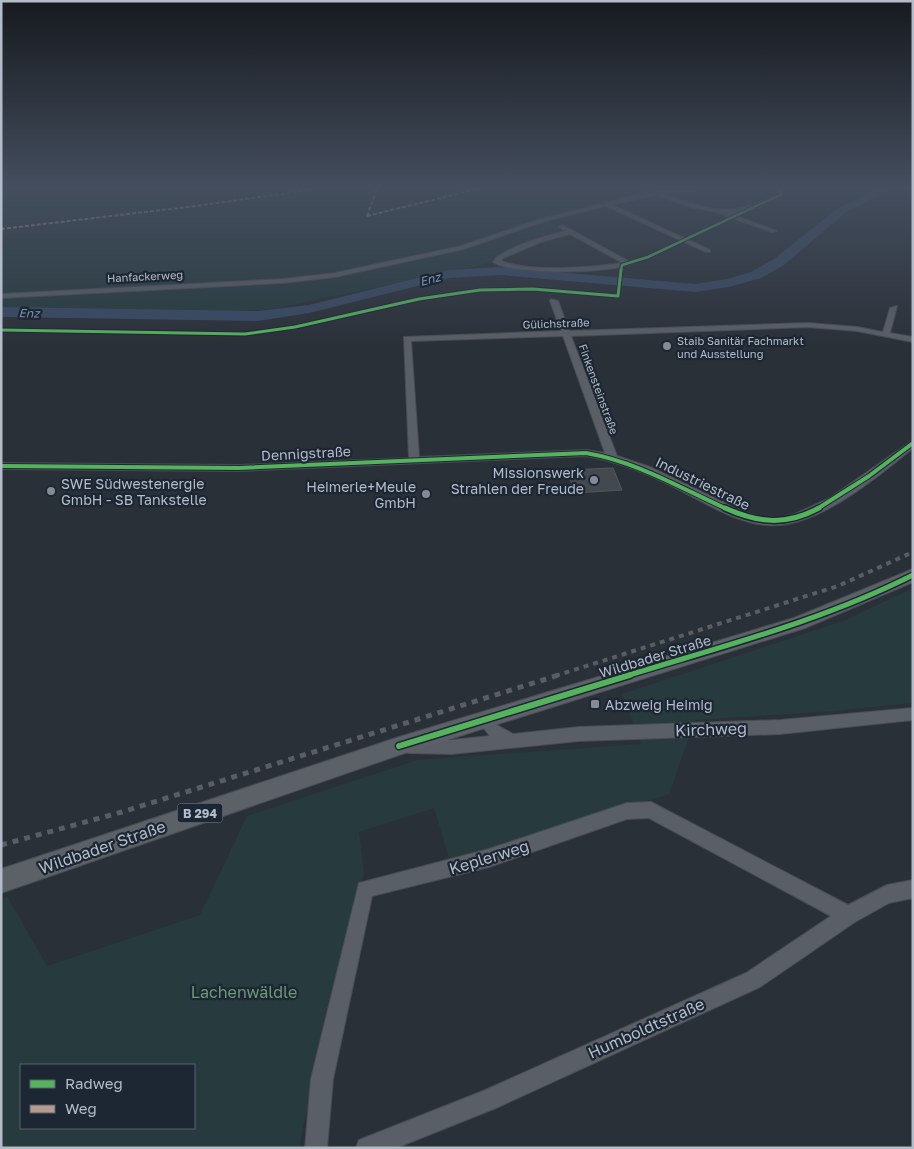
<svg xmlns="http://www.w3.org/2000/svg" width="914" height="1149" viewBox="0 0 914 1149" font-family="'Golos Text',sans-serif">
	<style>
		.green { fill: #273a3e; fill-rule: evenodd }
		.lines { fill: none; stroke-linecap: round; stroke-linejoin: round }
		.river { fill: #384963; fill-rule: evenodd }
		.building { fill: #444950; stroke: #52575f }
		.minor-casing { stroke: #484c53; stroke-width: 2 }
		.major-casing { stroke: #484c55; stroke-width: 2 }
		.minor { fill: #5a5e66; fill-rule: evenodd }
		.major { fill: #5c6168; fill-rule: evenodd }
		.rail-far1 { stroke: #595d64; stroke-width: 4; stroke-dasharray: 5 5; stroke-linecap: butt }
		.rail { stroke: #595d64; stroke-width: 5; stroke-dasharray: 6 6; stroke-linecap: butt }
		.quiet { stroke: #b69a8f; stroke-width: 2; stroke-dasharray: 4 2; stroke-linecap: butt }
		.cycleway-far4-casing { stroke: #1d2633; stroke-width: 4.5 }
		.cycleway-far3-casing { stroke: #1d2633; stroke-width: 5 }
		.cycleway-far2-casing { stroke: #1d2633; stroke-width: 6 }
		.cycleway-far1-casing { stroke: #1d2633; stroke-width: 8 }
		.cycleway-casing { stroke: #1d2633; stroke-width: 9 }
		.cycleway-far4 { stroke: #56b35d; stroke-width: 2.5 }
		.cycleway-far3 { stroke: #56b35d; stroke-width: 3 }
		.cycleway-far2 { stroke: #56b35d; stroke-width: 4 }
		.cycleway-far1 { stroke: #56b35d; stroke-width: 5 }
		.cycleway { stroke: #56b35d; stroke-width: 6 }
		.poi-dot { fill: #848b96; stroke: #1d2633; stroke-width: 2 }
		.labels { text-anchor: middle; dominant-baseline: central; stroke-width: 4.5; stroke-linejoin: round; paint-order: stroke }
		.far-street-label { font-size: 11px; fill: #b4bcc9; stroke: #1d2633 }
		.far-poi-label { font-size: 11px; fill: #b4bcc9; stroke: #1d2633; text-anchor: start }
		.far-water-label { font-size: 12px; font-style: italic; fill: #7c92b1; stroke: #1d2633 }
		.shield { fill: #1d2633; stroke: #878f9c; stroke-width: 1 }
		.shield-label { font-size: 12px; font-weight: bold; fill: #b4bcc9 }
		.street-label { font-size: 14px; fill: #b4bcc9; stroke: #1d2633 }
		.poi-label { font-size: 14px; fill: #b4bcc9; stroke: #1d2633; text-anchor: end }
		.near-street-label { font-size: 16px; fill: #b4bcc9; stroke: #1d2633 }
		.near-park-label { font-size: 16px; fill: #6b9a76; stroke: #1d2633 }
	</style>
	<rect width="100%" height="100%" fill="#2a3038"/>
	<g class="green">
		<path d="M1,186H716L654,192L546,219L564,231L482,265L273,309L214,312L1,311Z"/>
		<path d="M913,588V703L835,711L695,720L669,794L450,862L434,808L359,832L364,872L302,1131L300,1148H1V901L7,896L47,966L200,915L247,816L417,760L641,744L622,694L843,621ZM21,1065H194V1128H21Z"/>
	</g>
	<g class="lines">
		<path class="river" d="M884,186H898L846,212L784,265L761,278L729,287L695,292L500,275L449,278L309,313L258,321L1,317V307L258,311L309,305L449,270L500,267L695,284L727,279L751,272L774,259L838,208Z"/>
	</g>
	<path class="building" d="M613,468L622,490L575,493L567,470Z"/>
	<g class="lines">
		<defs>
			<g id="minor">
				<path d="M710,186H732L663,194C711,210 731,219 779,193L761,186L781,189L784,195C767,204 750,214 730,214L777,231L772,232L725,216V214L691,207L656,195L612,205L710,250V252H706L606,206L545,221L464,249L335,277L283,283L1,298V294L283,279L335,273L461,246L541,219L647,192Z"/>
				<path d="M562,225L630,262L632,263C614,274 511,275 493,262C503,247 547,236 565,231L559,227ZM570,234L623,263C592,267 530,273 501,261L503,258L541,242Z"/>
				<path d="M551,299L558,301L569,331L808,323L857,327L883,332L890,308L897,306L890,333L913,337V342L857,331L808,327L571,336L617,456L650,467L744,512L762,517L779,518L795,514L830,498L913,440V448C877,477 815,530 767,525C740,523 716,509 693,497C658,478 625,463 586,456L239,471L1,469V463L239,465L409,458L404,337L561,331L550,301ZM563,336L605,453L586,450L419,457L411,341Z"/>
				<path d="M913,708V720L780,734L579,741L452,754L409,753L404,751L401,746L404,741L409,739L452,740L490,736L477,720L480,715L485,714L490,715L497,725L513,734L579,727L780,720Z"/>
				<path d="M651,802L848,905L887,885L913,880V898L889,903L855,922L760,987L496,1108L396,1148H356L359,1140L483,1091L746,973L831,916L649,818L627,819L489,867L372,896L333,1079L327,1148H305L311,1079L359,883L489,849L627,803Z"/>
			</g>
			<path id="major" d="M913,569V582L805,628L399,755L1,893V869L399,737L794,618Z"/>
		</defs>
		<use href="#minor" class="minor-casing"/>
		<use href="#major" class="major-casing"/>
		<use href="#minor" class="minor"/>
		<use href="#major" class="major"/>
		<path class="rail-far1" d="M555,676L838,586L913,552"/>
		<path class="rail" d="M1,845L122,812L559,675"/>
		<g class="quiet">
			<path d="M367,216L490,186"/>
			<path d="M367,216L378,186"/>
			<path d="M1,229L196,206L337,186"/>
		</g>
		<defs>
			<path id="cycleway-far4" d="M621,271L622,265L648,257L782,194L779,190L764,186"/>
			<path id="cycleway-far3" d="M1,330L245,334L295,327L419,299L480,290L533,289L618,296L621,270"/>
			<g id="cycleway-far2">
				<path d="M1,466L239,468L586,453C638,462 680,488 727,509"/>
				<path d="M817,509L869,476L913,443"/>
			</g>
			<g id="cycleway-far1">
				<path d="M725,508C758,523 786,526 819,508"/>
				<path d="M626,676C723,646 822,621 913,575"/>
			</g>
			<path id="cycleway" d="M399,746L630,675"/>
		</defs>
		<use href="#cycleway-far4" class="cycleway-far4-casing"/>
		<use href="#cycleway-far3" class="cycleway-far3-casing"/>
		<use href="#cycleway-far2" class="cycleway-far2-casing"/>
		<use href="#cycleway-far1" class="cycleway-far1-casing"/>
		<use href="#cycleway" class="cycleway-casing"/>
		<use href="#cycleway-far4" class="cycleway-far4"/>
		<use href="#cycleway-far3" class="cycleway-far3"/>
		<use href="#cycleway-far2" class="cycleway-far2"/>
		<use href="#cycleway-far1" class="cycleway-far1"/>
		<use href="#cycleway" class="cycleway"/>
	</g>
	<linearGradient id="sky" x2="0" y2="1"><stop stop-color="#171a1f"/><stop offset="0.54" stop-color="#444e5e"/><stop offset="1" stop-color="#444e5e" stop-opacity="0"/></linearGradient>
	<rect width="914" height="347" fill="url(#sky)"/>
	<g class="poi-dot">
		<circle cx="667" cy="346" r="5"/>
		<circle cx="594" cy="480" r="5"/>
		<circle cx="51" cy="491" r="5"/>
		<circle cx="426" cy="494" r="5"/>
		<rect x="590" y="699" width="10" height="10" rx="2.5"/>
	</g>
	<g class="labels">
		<g class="far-street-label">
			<text transform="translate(145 276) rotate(-3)">Hanfackerweg</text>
			<text transform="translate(556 323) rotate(-2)">Gülichstraße</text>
			<text transform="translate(599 389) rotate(70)">Finkensteinstraße</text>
		</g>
		<g class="far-poi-label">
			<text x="677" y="340">Staib Sanitär Fachmarkt<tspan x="677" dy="13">und Ausstellung</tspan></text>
		</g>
		<g class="far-water-label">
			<text transform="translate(430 279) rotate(-14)">Enz</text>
			<text transform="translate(29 313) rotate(1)">Enz</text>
		</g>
		<rect class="shield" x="177.5" y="803.5" width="45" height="19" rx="4"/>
		<g class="shield-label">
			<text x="200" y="813">B 294</text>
		</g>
		<g class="street-label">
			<text transform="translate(306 453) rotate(-3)">Dennigstraße</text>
			<text transform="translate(703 483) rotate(26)">Industriestraße</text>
			<text transform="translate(655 656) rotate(-17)">Wildbader Straße</text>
		</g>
		<g class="poi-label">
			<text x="584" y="472">Missionswerk<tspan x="584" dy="16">Strahlen der Freude</tspan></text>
			<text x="61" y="483" text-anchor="start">SWE Südwestenergie<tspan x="61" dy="16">GmbH - SB Tankstelle</tspan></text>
			<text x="416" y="486">Heimerle+Meule<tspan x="416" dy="16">GmbH</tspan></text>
			<text x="605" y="704" text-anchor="start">Abzweig Heimig</text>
		</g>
		<g class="near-street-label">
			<text transform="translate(711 729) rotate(-2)">Kirchweg</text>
			<text transform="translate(102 847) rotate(-19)">Wildbader Straße</text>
			<text transform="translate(489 857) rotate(-17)">Keplerweg</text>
			<text transform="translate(646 1028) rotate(-24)">Humboldtstraße</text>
		</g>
		<g class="near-park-label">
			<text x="244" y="992">Lachenwäldle</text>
		</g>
	</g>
	<rect width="914" height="1149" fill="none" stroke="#b4bcc9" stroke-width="5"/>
	<rect x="20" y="1064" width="175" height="65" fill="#1d2633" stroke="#59626f"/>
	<rect x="30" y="1080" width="25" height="8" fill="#56b35d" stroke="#59626f"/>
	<text x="65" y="1089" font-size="15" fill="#b4bcc9">Radweg</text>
	<rect x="30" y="1105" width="25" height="8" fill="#b69a8f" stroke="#59626f"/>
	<text x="65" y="1114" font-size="15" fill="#b4bcc9">Weg</text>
</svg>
